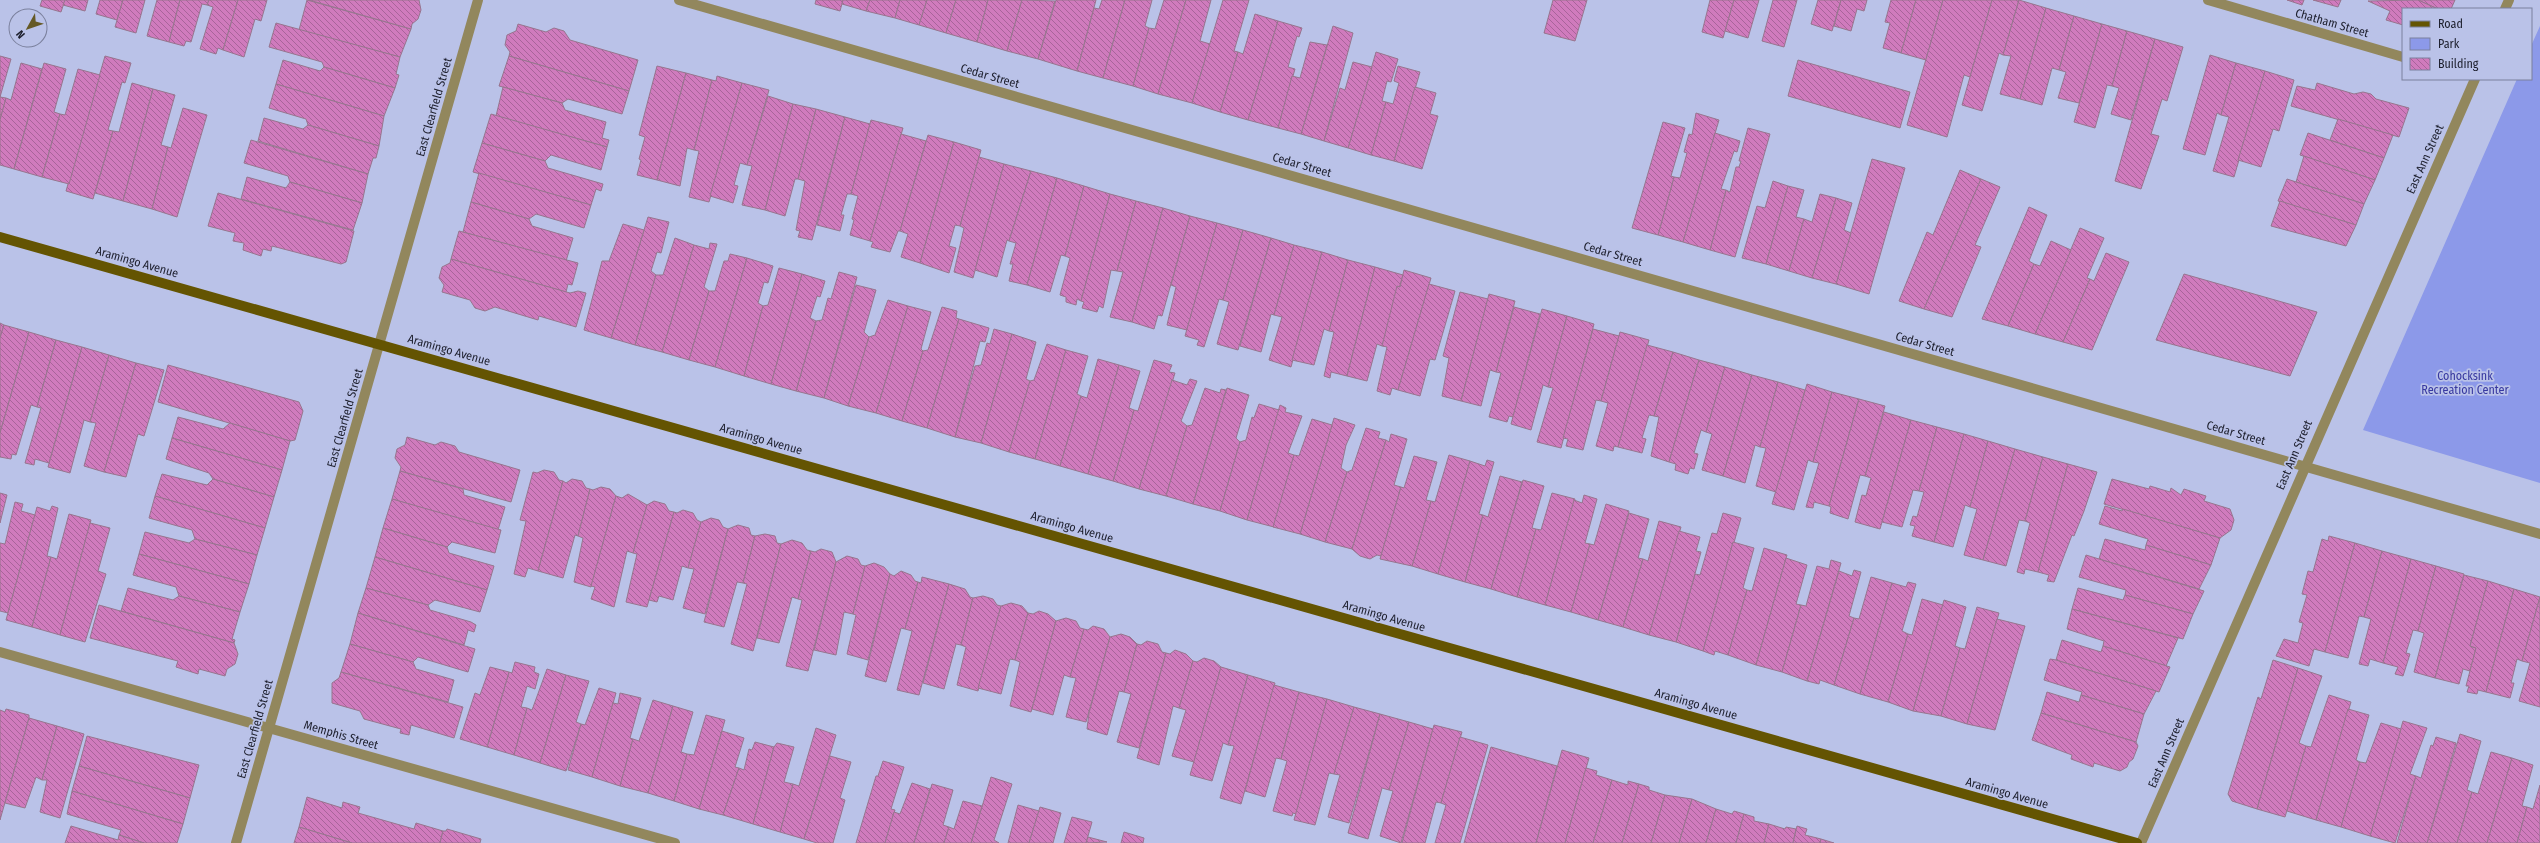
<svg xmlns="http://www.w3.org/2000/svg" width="2540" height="843" viewBox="0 0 2540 843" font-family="'Fira Sans Condensed',sans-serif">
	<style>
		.park { fill: #8c99e9 }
		.building { fill: url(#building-back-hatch); stroke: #97758e }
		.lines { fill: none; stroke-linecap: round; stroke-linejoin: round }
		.minor { stroke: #92875d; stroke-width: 10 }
		.primary { stroke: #645402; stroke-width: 10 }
		.labels { text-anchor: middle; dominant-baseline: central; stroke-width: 3.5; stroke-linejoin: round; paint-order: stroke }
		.street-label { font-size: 12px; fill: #1c1e2c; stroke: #bac2e8 }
		.park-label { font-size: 12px; fill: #3738a0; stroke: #bac2e8 }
	</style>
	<defs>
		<pattern id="building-back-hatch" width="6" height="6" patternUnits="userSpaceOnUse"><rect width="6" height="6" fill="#d07bbd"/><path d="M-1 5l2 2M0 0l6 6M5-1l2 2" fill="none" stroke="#a8649a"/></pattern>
	</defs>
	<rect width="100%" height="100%" fill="#bac2e8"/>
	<path class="park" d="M2540,26V483L2363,430L2517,79H2531V46Z"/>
	<g class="building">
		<path d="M42,0H65L61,12L40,6Z"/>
		<path d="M65,0H88L85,11L63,5Z"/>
		<path d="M100,0H123L117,20L96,14Z"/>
		<path d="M123,0H145L136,33L115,27Z"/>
		<path d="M157,0H180L169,42L147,36Z"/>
		<path d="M180,0H209L207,5L202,4L191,42L186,41L184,46L169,42Z"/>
		<path d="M209,0H238L223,50L218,48L216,54L200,49L213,7L207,5Z"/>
		<path d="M238,0H267L261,21L255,19L244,57L223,50Z"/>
		<path d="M307,0L411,29L400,57L299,30Z"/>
		<path d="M309,0H419L421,10L418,19L412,24L411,29Z"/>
		<path d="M816,0H843L840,11L815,4Z"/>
		<path d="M843,0H870L866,11L842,4Z"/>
		<path d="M870,0H900L895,18L866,11Z"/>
		<path d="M900,0H927L919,25L895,18Z"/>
		<path d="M927,0H956L946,33L919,25Z"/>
		<path d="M956,0H988L977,42L946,33Z"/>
		<path d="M988,0H1022L1007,51L977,42Z"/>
		<path d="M1022,0L1055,1L1038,59L1007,51Z"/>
		<path d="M1056,0H1096L1077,71L1038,59Z"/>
		<path d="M1102,0H1125L1103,78L1077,71L1094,8L1099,9Z"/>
		<path d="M1125,0H1152L1145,26L1149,28L1133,86L1103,78Z"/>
		<path d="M1164,0H1186L1158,94L1133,86L1149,28L1155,29Z"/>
		<path d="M1186,0H1211L1200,41L1210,44L1192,103L1158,94Z"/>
		<path d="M1223,0H1249L1234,51L1238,52L1220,112L1192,103Z"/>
		<path d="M1553,0H1587L1575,41L1544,33Z"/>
		<path d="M1710,0H1734L1723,38L1702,32Z"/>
		<path d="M1734,0H1759L1748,38L1725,31Z"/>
		<path d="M1773,0H1797L1784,47L1762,41Z"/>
		<path d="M1818,0H1841L1832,31L1811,24Z"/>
		<path d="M1841,0H1867L1864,11L1857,9L1851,31L1834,26Z"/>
		<path d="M1891,0H1916L1901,53L1883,48L1890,23L1885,22Z"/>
		<path d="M1916,0H1943L1926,60L1901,53Z"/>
		<path d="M1943,0H1992L1970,77L1964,75L1947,137L1907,125Z"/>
		<path d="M1992,0H2019L2003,55L1999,53L1982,111L1962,105Z"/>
		<path d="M2019,0L2046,8L2020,99L2000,94L2011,56L2003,55Z"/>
		<path d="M2287,0H2304L2302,5Z"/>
		<path d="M2313,0H2341L2338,7Z"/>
		<path d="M2418,0H2455L2451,9H2438Z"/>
		<path d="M2418,0L2438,9H2403V25L2386,20L2390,11L2368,1Z"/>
		<path d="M2046,8L2074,16L2059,70L2052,68L2042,105L2020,99Z"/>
		<path d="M1255,14L1278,21L1248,120L1220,112L1238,52L1243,54Z"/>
		<path d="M2074,16L2102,24L2079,103L2058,98L2066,72L2059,70Z"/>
		<path d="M1278,21L1302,28L1299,37L1297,36L1288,67L1295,69L1278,128L1248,120Z"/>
		<path d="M276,23L400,57L396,74L399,75L395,88L324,67L322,62L269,47Z"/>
		<path d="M518,24L546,32L554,28L564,31L570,40L638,60L629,91L509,56L510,52L505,45L507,35L516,31Z"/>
		<path d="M2102,24L2127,31L2112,86L2107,85L2095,128L2074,122Z"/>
		<path d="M1333,26L1353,33L1324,141L1301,134Z"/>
		<path d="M2127,31L2155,39L2131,120L2111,114L2119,88L2112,86Z"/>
		<path d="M2155,39L2183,47L2167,101L2162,99L2151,134L2159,136L2141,189L2115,181Z"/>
		<path d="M1310,42L1327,45L1301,134L1278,128L1292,76L1300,78Z"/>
		<path d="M1376,52L1398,59L1391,82L1387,81L1382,101L1386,102L1371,155L1348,148Z"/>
		<path d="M2210,55L2236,63L2221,115L2217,113L2205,155L2183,149Z"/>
		<path d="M0,56L11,59L0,97L6,98L0,120Z"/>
		<path d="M105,56L131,63L125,83L122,82L108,130L113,131L93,199L66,191Z"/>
		<path d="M509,56L629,91L622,114L568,99L562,103L499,86Z"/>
		<path d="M283,60L320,71L324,67L395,88L384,116L276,84Z"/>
		<path d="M1798,60L1910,92L1900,128L1788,96Z"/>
		<path d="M1353,62L1372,67L1348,148L1324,141L1340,88L1345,90Z"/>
		<path d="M21,63L42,69L14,169L0,165V120L6,98L11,100Z"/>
		<path d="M44,63L66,69L54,112L60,114L42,177L14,169Z"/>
		<path d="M2236,63L2265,71L2234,177L2213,171L2229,117L2221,115Z"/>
		<path d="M657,66L686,73L657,180L637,175L641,160L639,159L645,137L639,135Z"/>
		<path d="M1398,66L1420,72L1394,161L1371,155L1386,102L1393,104L1399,83L1394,81Z"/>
		<path d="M78,69L100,75L69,184L42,177L60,114L65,115Z"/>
		<path d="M2265,71L2294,80L2279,131L2273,129L2261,167L2238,160Z"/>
		<path d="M686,73L712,80L694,150L687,148L680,186L657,180Z"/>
		<path d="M717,76L742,83L709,202L689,197L699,151L694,150L712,80L716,81Z"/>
		<path d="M132,83L153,89L123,201L95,193L113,131L119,132Z"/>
		<path d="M742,83L769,90L747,165L740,163L734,185L738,186L733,203L710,196Z"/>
		<path d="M2317,83L2354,94L2363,92L2371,94L2376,99L2409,108L2399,137L2291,106L2297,86L2315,90Z"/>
		<path d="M276,84L384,116L379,146L308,125L306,119L269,108Z"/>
		<path d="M503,87L562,103L565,110L606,122L602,138L609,140L607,147L496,116Z"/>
		<path d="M1415,87L1436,93L1430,114L1438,116L1422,169L1394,161Z"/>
		<path d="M153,89L175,95L161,145L168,147L152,209L123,201Z"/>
		<path d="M768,96L793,104L765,210L742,205L752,166L747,165Z"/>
		<path d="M793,104L816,109L798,179H795L785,216L765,210Z"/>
		<path d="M183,108L207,115L177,217L152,209L168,147L171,148Z"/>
		<path d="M816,109L845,117L812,240L798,237L800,231L796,230L805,181L798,179Z"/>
		<path d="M1696,113L1719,120L1683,242L1658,235L1674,177L1680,178L1687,153L1684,152L1689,134L1692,135Z"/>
		<path d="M491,114L607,147L601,170L551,155L545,161L482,143Z"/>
		<path d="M845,117L870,124L851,194H847L841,215H844L840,231L817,225Z"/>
		<path d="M264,118L303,129L308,125L379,146L376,158H373L368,174L258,141Z"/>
		<path d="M2338,119L2393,135L2384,158L2330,140Z"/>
		<path d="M871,120L903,128L870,241L850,235L854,220L852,219L858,196L851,194Z"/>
		<path d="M1663,122L1685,128L1671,176L1674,177L1658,235L1632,228Z"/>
		<path d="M1748,128L1770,134L1735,257L1710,250L1726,190L1730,192L1736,167H1739L1741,161H1739Z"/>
		<path d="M1715,133L1740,141L1737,152L1734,151L1721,189L1726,190L1710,250L1683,242Z"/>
		<path d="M2308,133L2384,158L2375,180L2300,155Z"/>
		<path d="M901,134L926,141L900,231H898L890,252L871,247L873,242L870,241Z"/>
		<path d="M928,135L954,142L920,263L901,257L908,234L900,231Z"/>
		<path d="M251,140L368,174L362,203L290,182L288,176L244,163Z"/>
		<path d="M954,142L981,150L960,226L955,225L949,246L956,248L949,273L920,263Z"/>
		<path d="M482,143L545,161L548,168L603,184L601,191L596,189L591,205L473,172Z"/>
		<path d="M2304,156L2375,180L2364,204L2296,182Z"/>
		<path d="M979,157L1004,164L973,278L954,272L964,228L960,226Z"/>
		<path d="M1872,159L1905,168L1869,294L1836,284Z"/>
		<path d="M1004,164L1031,171L1009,241L1007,240L997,277L975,270Z"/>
		<path d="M1960,170L1981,179L1924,309L1899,301L1927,232L1933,235Z"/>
		<path d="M1031,171L1057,178L1027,285L1009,281L1013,264H1010L1016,243L1009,241Z"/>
		<path d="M479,173L591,205L584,228L536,214L529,219L471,202Z"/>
		<path d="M247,177L286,188L290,182L362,203L353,230L241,199Z"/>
		<path d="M1057,178L1084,186L1065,256L1061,255L1050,292L1027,285Z"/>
		<path d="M1981,179L2000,187L1975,245L1981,247L1952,317L1924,309Z"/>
		<path d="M2287,179L2364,204L2356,225L2278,201Z"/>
		<path d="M1773,181L1788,186L1766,264L1742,258L1757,206L1765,208Z"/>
		<path d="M1084,186L1110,194L1081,301L1077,299L1076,305L1066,302V297L1060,295L1070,258L1065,256Z"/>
		<path d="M1788,186L1804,190L1796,217L1804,219L1789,271L1766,264Z"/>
		<path d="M218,193L354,231L346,262L341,264L272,246L271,251L263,249L261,256L243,250L244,243L233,241L235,233L208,226Z"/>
		<path d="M1110,194L1136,201L1117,271L1111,270L1103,308L1099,306L1097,312L1082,308L1084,302L1081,301Z"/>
		<path d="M1820,194L1836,198L1812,278L1789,271L1804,219L1812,222Z"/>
		<path d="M1836,198L1852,203L1844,230L1851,233L1836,284L1812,278Z"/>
		<path d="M1136,201L1163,208L1132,322L1110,317L1123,272L1117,271Z"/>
		<path d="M2280,201L2356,225L2346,246L2271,226Z"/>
		<path d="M471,202L529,219L532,226L573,238L566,261L463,232Z"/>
		<path d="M2029,207L2047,215L2029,261L2034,264L2008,326L1982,319Z"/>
		<path d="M1163,208L1190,216L1162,316L1158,315L1154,329L1132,322Z"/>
		<path d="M1190,216L1217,223L1187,330L1167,325L1176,287L1171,285Z"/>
		<path d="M648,217L669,222L661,253L657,252L651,271L656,275L635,345L611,338Z"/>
		<path d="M1217,223L1243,230L1223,300L1219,299L1204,347L1197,345L1199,340L1185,336Z"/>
		<path d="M623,224L644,230L611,338L584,330L602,261H609Z"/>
		<path d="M2080,228L2104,238L2087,278L2090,279L2063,342L2035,334Z"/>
		<path d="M1243,230L1271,238L1238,350L1217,344L1229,302L1223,300Z"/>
		<path d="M459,231L578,263L572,285L568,284L566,292L451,259Z"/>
		<path d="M675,238L694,245L662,352L635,345L656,275H663Z"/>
		<path d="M1271,238L1294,245L1274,315L1271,314L1261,352L1240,346Z"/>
		<path d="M2051,241L2071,250L2035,334L2008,326L2034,264L2040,266Z"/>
		<path d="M710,243L717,244L704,287L709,291L689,360L662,352L694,245L709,249Z"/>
		<path d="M1294,245L1322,252L1291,367L1269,360L1282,317L1274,315Z"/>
		<path d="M1322,252L1348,260L1329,331L1324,329L1314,365L1292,360Z"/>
		<path d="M2106,253L2129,262L2092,350L2063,342L2090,279L2094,281Z"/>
		<path d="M730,254L747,258L715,367L689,360L709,291H715L724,261H728Z"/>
		<path d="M747,258L773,266L768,283L764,282L758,303L763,306L744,376L715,367Z"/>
		<path d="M451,259L570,293L578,291L586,293L576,327L539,316L538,320L495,307L485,311L475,308L470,300L442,292L444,285L439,278L442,267L450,263Z"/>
		<path d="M1348,260L1375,267L1347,376L1331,372L1330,378L1324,376L1334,332L1329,331Z"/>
		<path d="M1375,267L1403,275L1382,346L1377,344L1367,381L1347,376Z"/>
		<path d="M779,268L802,274L771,384L744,376L763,306L768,305Z"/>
		<path d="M1404,270L1431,278L1398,390L1392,388L1390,395L1377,391L1387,347L1382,346L1397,286L1400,287Z"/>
		<path d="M839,272L857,277L824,398L796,391L816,321L822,320L828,298L831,299Z"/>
		<path d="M802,274L825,281L820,297L817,296L810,318L816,321L796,391L771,384Z"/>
		<path d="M2184,274L2317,312L2290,376L2156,340Z"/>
		<path d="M1429,284L1455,291L1435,360L1430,359L1420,396L1398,390Z"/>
		<path d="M856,285L876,290L864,332L869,337L848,406L824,398Z"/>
		<path d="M1460,292L1488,299L1461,401L1442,396L1449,358L1443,356Z"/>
		<path d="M1489,294L1515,301L1496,372L1490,370L1481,406L1461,401Z"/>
		<path d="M888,300L908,306L876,413L848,406L869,337L875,335Z"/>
		<path d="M908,306L931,312L921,349L923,351L902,421L876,413Z"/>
		<path d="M942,307L957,311L956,318L959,319L927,428L902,421L923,351L928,350Z"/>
		<path d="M1514,307L1540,314L1513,417L1509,416L1507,422L1489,417L1501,373L1496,372Z"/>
		<path d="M1542,309L1567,316L1548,387L1543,385L1531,430L1511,424Z"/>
		<path d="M1567,316L1594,324L1561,448L1537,442L1553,388L1548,387Z"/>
		<path d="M959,319L989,328L985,342L980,341L955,437L927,428Z"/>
		<path d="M0,323L4,325L0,338Z"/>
		<path d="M4,325L29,332L0,433V338Z"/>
		<path d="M994,329L1012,334L981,443L955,437L975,366L981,365L987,343L990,344Z"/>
		<path d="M1593,329L1619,336L1601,401L1596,400L1583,450L1566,446L1568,439L1563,438Z"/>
		<path d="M29,332L56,340L37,407L31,405L16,455L12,454L11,459L0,457V433Z"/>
		<path d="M1620,332L1649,340L1618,447L1614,446L1613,451L1596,446L1608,403L1601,401Z"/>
		<path d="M1012,334L1036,342L1026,379L1030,381L1009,452L981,443Z"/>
		<path d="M56,340L82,347L49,463L35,459L34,465L25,463L41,408L37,407Z"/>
		<path d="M1047,344L1066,350L1035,459L1009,452L1030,381L1034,380Z"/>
		<path d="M1647,345L1673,352L1654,416L1649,415L1642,438L1646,439L1642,453L1618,447Z"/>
		<path d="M82,347L109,355L90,422L84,420L70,473L48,467Z"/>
		<path d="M1066,350L1088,356L1077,394L1081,396L1060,466L1035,459Z"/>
		<path d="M1673,352L1699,360L1669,462L1651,456L1659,417L1654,416Z"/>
		<path d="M109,355L136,363L104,472L84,466L96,423L90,422Z"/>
		<path d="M1098,359L1119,365L1088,474L1060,466L1081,396L1087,398Z"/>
		<path d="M1154,360L1172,365L1169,372L1175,373L1139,489L1113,481L1134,410L1138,411Z"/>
		<path d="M1699,360L1725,367L1706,432L1701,430L1694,453L1698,454L1694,469L1690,468L1688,474L1675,470L1676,464L1669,462Z"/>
		<path d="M136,363L164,370L144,436L138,434L126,477L104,472Z"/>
		<path d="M168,365L299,402L303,411L295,440L290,441L158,402Z"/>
		<path d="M1119,365L1140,371L1129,408L1134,410L1113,481L1088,474Z"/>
		<path d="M1725,367L1752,375L1723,476L1702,470L1712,434L1706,432Z"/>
		<path d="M1752,375L1778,382L1760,447L1755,445L1745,483L1723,476Z"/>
		<path d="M1190,379L1197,381L1181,421L1187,426L1166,496L1139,489L1172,380L1187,385Z"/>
		<path d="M1778,382L1805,390L1776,492L1756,486L1766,448L1760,447Z"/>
		<path d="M1807,384L1832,392L1813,462L1808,460L1794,510L1772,504Z"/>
		<path d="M1205,388L1220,393L1221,389L1226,390L1193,504L1166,496L1187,426L1192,425Z"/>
		<path d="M1227,388L1249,395L1236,438L1240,442L1220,511L1193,504Z"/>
		<path d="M1832,392L1859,399L1829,506L1814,502L1813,508L1806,507L1819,463L1813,462Z"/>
		<path d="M1859,399L1885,406L1865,476L1860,475L1848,519L1830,513L1831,507L1829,506Z"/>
		<path d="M1259,404L1279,410L1247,520L1220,511L1240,442L1246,440L1252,417L1254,418Z"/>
		<path d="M1280,405L1286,408L1285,412L1302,416L1288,453L1294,455L1274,527L1247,520Z"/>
		<path d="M1884,412L1911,420L1880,529L1855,522L1862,495L1866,496L1871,478L1865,476Z"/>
		<path d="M178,417L223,429L230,423L290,441L282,470L172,438Z"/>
		<path d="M1334,418L1355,425L1346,445L1341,468L1347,472L1325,542L1300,534Z"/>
		<path d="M1312,419L1332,425L1300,534L1273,527L1294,455L1299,456Z"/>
		<path d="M1911,420L1937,427L1919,491L1913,490L1902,527L1882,522Z"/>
		<path d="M1937,427L1964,434L1934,542L1912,536L1915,526L1910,525L1913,516L1917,517L1924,492L1919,491Z"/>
		<path d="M1366,428L1380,432L1378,438L1386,440L1352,549L1325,542L1347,472L1352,470Z"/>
		<path d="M1391,434L1407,439L1394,485L1401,487L1381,556L1377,555L1370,559L1360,556L1352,549L1386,440L1389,442Z"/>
		<path d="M1964,434L1988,441L1970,507L1965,505L1953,547L1934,542Z"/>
		<path d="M407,437L435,445L441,442L455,446L459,452L520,470L511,502L400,471L401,467L395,458L397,449L405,445Z"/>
		<path d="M172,438L282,470L274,497L213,479L209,473L166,459Z"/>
		<path d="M1988,441L2015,449L1983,560L1964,555L1977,509L1970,507Z"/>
		<path d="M2015,449L2043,457L2025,521L2019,520L2006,566L1983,560Z"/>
		<path d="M1449,455L1470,461L1438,574L1412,566L1431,501L1435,502Z"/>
		<path d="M1414,456L1437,462L1426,500L1431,501L1412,566L1380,559L1401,487L1404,488Z"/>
		<path d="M2043,457L2068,464L2038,572L2025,569L2024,574L2017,572L2030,523L2025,521Z"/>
		<path d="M1487,460L1494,462L1479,514L1483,515L1465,582L1438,574L1470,461L1485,466Z"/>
		<path d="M2068,464L2097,472L2084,511L2074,536L2072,535L2054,582L2047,581L2049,575L2038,572Z"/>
		<path d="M544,470L554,472L559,480L563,481L538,571L528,568L525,577L514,574L526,521L520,520L533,472L537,473Z"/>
		<path d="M400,471L463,489L464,495L505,507L498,530L392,499Z"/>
		<path d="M162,474L207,485L213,479L274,497L265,528L155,496Z"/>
		<path d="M1500,476L1522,482L1491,589L1465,582L1483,515L1488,517Z"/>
		<path d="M572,479L582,481L586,488L590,489L578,536L575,535L563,578L538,571L563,481L566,483Z"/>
		<path d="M2112,479L2149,489L2150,486L2170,492L2171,488L2181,495L2184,489L2206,496L2204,501L2230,509L2234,520L2231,530L2220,538L2104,504Z"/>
		<path d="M1523,480L1544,486L1532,528L1536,529L1517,597L1491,589Z"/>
		<path d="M601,487L610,489L616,496L591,587L574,582L583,538L578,536L590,489L593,490Z"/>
		<path d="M0,493L7,495L0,523Z"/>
		<path d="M1552,493L1575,499L1545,605L1517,597L1536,529L1541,530Z"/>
		<path d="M628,494L647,505L633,553L627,551L614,607L591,599L595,587L591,586L616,496L622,498Z"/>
		<path d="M1584,495L1597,499L1585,543L1590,544L1571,612L1545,605L1574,500L1582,503Z"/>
		<path d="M155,496L265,528L257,555L195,539L192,530L149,518Z"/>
		<path d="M392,499L501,530L495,553L452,542L447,547L383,528Z"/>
		<path d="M654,501L665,504L669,511L674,512L647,607L626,602L637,554L633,553L647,505Z"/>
		<path d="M15,502L23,504L21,511L35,515L8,613L0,611V543L5,544Z"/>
		<path d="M1606,504L1629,511L1598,620L1571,612L1590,544L1594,545Z"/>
		<path d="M52,506L58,508L47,556L51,557L32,627L6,620L37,507L50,511Z"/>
		<path d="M2105,506L2122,511L2123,509L2220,538L2211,565L2146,545L2148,539L2099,524Z"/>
		<path d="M683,510L693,513L697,520L701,522L688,568L682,566L673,600L659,596L657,602L649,600L674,512L677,513Z"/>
		<path d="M1629,513L1649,519L1638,558L1643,559L1623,627L1598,620Z"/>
		<path d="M1723,513L1741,518L1703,651L1676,642L1695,574L1700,575L1712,533L1717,534Z"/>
		<path d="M69,514L91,520L60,635L32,627L51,557L57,559Z"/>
		<path d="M711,518L719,520L723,527L728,529L705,614L683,608L694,569L688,568L701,522Z"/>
		<path d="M1659,521L1681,527L1649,635L1623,627L1643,559L1648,561Z"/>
		<path d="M90,523L110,528L98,571L106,574L85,642L60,635Z"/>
		<path d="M738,525L749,528L751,535L755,536L743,583L737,582L724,627L704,622L728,529Z"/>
		<path d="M383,528L447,547L449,553L494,566L487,590L375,557Z"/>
		<path d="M1679,531L1700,537L1696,551L1701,552L1676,642L1649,635Z"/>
		<path d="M145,532L189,543L195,539L257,555L249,584L139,554Z"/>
		<path d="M765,534L775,536L777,543L781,544L753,651L731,644L747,584L743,583L755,536Z"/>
		<path d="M2329,536L2355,543L2325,652L2314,649L2309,666L2276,656L2284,639L2298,643L2303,623L2299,622L2307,595L2302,594L2308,571L2313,572L2322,539L2328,541Z"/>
		<path d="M2105,539L2145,550L2146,545L2211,565L2199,589L2099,559Z"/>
		<path d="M792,540L802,543L807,550L811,551L798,599L792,597L779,643L757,638L781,544Z"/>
		<path d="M1733,542L1754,548L1743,588L1747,590L1728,655L1715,651L1714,655L1703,651Z"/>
		<path d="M2355,543L2382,551L2364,617L2359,616L2348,658L2325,652Z"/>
		<path d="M1764,548L1787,555L1756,665L1728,655L1747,590L1752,591Z"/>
		<path d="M821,549L832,552L836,562L808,671L786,666L802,600L798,599L811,551L815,552Z"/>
		<path d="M2382,551L2411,559L2383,663L2370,659L2368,666L2359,664L2371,619L2364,617Z"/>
		<path d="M139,554L249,584L240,612L179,596L176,587L133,575Z"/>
		<path d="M2086,555L2099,559L2204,591L2193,614L2125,595L2126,590L2079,577Z"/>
		<path d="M847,556L858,559L861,565L865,566L853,614L844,612L836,655L814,650L836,562Z"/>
		<path d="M375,557L487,590L480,612L435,600L428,605L366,588Z"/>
		<path d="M1786,558L1807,565L1796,604L1801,605L1782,672L1756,665Z"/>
		<path d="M2411,559L2436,566L2418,631L2413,630L2406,653L2410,654L2403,676L2395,674L2398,667L2383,663Z"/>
		<path d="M1831,560L1841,563L1807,681L1782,672L1801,605L1806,606L1817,566L1829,569Z"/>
		<path d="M874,563L884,567L890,574L868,660L847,654L856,615L853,614L865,566Z"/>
		<path d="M2436,566L2464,574L2435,678L2414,672L2424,633L2418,631Z"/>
		<path d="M1854,570L1861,572L1849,616L1854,618L1834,685L1820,680L1819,684L1807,681L1839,571L1852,576Z"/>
		<path d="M901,571L911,575L915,581L918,582L905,629L901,628L886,682L865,676L890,574L894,576Z"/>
		<path d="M2464,575L2488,581L2470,646L2476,648L2470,671L2463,669L2459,684L2435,678Z"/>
		<path d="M922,577L949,584L919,695L897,690L912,631L905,629L918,582L921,583Z"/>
		<path d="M1871,577L1892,583L1860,694L1834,685L1854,618L1859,619Z"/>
		<path d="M2488,581L2514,589L2486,692L2478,690L2477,694L2467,692L2469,686H2466L2476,648L2470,646Z"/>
		<path d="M1908,582L1916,584L1902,631L1908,634L1888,702L1860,694L1892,583L1906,587Z"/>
		<path d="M949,584L965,589L970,597L973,598L961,645L956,644L944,689L923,683Z"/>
		<path d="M128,588L173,600L179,596L240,612L232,639L235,640L234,643L121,611Z"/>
		<path d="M366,588L428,605L430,610L471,622L476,625L474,632L468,630L464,645L358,613Z"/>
		<path d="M2078,588L2123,600L2125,595L2193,614L2183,639L2072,609Z"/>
		<path d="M2514,589L2540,597L2522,661L2517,659L2511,683H2514L2510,698L2486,692Z"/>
		<path d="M983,596L993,599L997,605L1001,606L978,691L957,685L966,647L961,645L973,598Z"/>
		<path d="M2540,597V707L2519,701L2530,663L2522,661Z"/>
		<path d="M1922,599L1943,605L1913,711L1888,702L1908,634L1912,635Z"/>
		<path d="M1944,600L1966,607L1955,646L1960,648L1941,716L1913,711Z"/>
		<path d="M1011,603L1022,606L1028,613L1015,660L1010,659L1001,694L978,688L1001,606Z"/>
		<path d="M99,605L234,643L238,654L235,664L227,669L225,676L199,669L198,674L176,667L178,661L90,638Z"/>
		<path d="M1977,607L1999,613L1967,724L1941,716L1960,648L1965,649Z"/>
		<path d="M2072,609L2178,638L2166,666L2103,646L2104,641L2067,629Z"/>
		<path d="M1039,611L1048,614L1056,621L1031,712L1010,706L1020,662L1015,660L1028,613L1033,614Z"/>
		<path d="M358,613L475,649L468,672L418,657L413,662L350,644Z"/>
		<path d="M1066,618L1076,621L1080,628L1084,629L1070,677L1064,675L1053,715L1032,709L1056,621Z"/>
		<path d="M1997,619L2025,626L1995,730L1967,724Z"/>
		<path d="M1093,626L1104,629L1110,637L1086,722L1066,717L1076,678L1070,677L1084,629L1088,630Z"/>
		<path d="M1121,634L1130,637L1137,644L1124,692L1119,691L1107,735L1087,729L1089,713L1110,637Z"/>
		<path d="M2062,640L2101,652L2103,646L2170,667L2159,692L2056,660Z"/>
		<path d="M1147,641L1158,644L1162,652L1166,653L1139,748L1117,742L1131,694L1124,692L1137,644L1141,645Z"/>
		<path d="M350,644L413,662L416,669L454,680L448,702L341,672Z"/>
		<path d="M1175,650L1186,654L1193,661L1179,708L1173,706L1159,765L1137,758L1166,653L1170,654Z"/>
		<path d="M1204,658L1214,661L1221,667L1194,762L1172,756L1186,710L1179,708L1193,661L1197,662Z"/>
		<path d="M2050,659L2056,660L2156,691L2144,714L2081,695L2082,692L2044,680Z"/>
		<path d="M2273,660L2298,668L2257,809L2232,801L2228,794L2258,697L2261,699Z"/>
		<path d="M515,662L535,667L534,672L539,674L535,689L527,686L521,707L527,708L514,755L487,747L509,672L512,673Z"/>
		<path d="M490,667L509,672L487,747L460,739L475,693L480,695Z"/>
		<path d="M1221,667L1248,675L1228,745L1223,743L1212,781L1190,775Z"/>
		<path d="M2298,668L2322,676L2299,743L2306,746L2285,817L2257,809Z"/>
		<path d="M547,669L566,675L540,763L514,755L527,708L532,710Z"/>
		<path d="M341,672L463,707L454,738L411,725L409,735L400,733L401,729L364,719L360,711L332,703V683L339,678Z"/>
		<path d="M566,675L589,681L576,722L581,724L566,771L540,763Z"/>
		<path d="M1248,675L1275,683L1241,804L1220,798L1234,746L1228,745Z"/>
		<path d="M1274,685L1299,692L1281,759L1276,758L1265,797L1245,791Z"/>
		<path d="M599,688L616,693L592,777L568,770L581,724L585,725Z"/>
		<path d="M1299,692L1327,699L1296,814L1293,813L1292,816L1273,811L1287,761L1281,759Z"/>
		<path d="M2047,692L2079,702L2081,695L2144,714L2136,742L2041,713Z"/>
		<path d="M620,693L641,698L630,738L633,739L620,786L592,777L613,703L618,704Z"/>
		<path d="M2329,695L2351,702L2316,820L2287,811L2306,746L2311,747Z"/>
		<path d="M1327,699L1354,707L1334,774L1329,773L1315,825L1294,820Z"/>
		<path d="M653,700L673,706L648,793L620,786L633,739L639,741Z"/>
		<path d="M673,706L693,712L681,752L687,754L674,801L648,793Z"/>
		<path d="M1354,707L1380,714L1349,823L1328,817L1340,775L1334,774Z"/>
		<path d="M6,709L29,715V718L0,820V710L5,712Z"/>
		<path d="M2348,709L2369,715L2356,760L2360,762L2341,827L2316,820Z"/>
		<path d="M2041,713L2136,742L2138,746L2133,759L2129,762L2127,767L2120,771L2094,763L2093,767L2071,759L2072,755L2032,740Z"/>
		<path d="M1380,714L1409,722L1389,790L1382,788L1368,839L1348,833Z"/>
		<path d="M706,715L725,720L699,809L674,801L687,754L694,755Z"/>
		<path d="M29,718L57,726L42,780L36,777L25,808L5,803Z"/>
		<path d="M2403,721L2427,728L2410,774L2416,776L2395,843L2370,836Z"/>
		<path d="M1409,722L1433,729L1401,843L1380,836L1393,791L1389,790Z"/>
		<path d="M2381,723L2401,729L2370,836L2341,827L2360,762L2366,763Z"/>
		<path d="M1434,725L1462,732L1441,803L1436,802L1425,843H1402Z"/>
		<path d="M57,726L84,734L60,818L40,812L47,780H42Z"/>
		<path d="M816,728L836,735L804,839L780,832L793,784L799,786Z"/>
		<path d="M722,731L744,738L735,767L739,768L723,815L699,809Z"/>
		<path d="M2460,734L2481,741L2467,790L2472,792L2457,843H2427Z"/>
		<path d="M87,736L199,765L190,798L79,766Z"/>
		<path d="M1460,737L1488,745L1460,843H1435L1446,805L1441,803Z"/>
		<path d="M2436,737L2456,743L2427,843H2397L2416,776L2421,778L2431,745L2433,746Z"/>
		<path d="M755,742L774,747L753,824L723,815L739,768L744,770L749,749L752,750Z"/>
		<path d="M777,743L794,747L784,782L793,784L780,832L753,824L774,747Z"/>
		<path d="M1491,747L1557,766L1536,843H1464Z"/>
		<path d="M1562,750L1589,758L1565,843H1536Z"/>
		<path d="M2491,752L2512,758L2487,843H2457L2472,792L2478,794Z"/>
		<path d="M830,756L851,762L840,798L845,800L833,843H817L804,839Z"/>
		<path d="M2512,758L2533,765L2522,806L2527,807L2517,843H2487Z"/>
		<path d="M883,761L904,767L891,809L895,810L885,843H856L876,776H878Z"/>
		<path d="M79,766L190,798L183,824L72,791Z"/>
		<path d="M1586,768L1597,771L1596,775L1612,780L1593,843H1565Z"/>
		<path d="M991,777L1012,784L994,840L999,843H971Z"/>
		<path d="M1612,780L1628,785V781L1639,784L1622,843H1593Z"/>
		<path d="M912,783L930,789L914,843H885L894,812L900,814Z"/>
		<path d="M932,784L953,790L943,825L949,827L944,843H914Z"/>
		<path d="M1639,784L1649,787V790L1665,795L1651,843H1622Z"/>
		<path d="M2540,785V843H2517L2527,807L2533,809Z"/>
		<path d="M72,791L183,824L177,843H144L119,835L121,830L67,814Z"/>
		<path d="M1665,795L1692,799L1679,843H1651Z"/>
		<path d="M307,797L342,808L343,802L360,807L358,813L414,829L416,823L443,831L440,843H352L299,827Z"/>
		<path d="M1692,799L1716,809L1706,843H1679Z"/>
		<path d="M963,801L982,806L971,843H944L949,827L954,829Z"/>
		<path d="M1018,805L1039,811L1029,843H1008Z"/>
		<path d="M1040,807L1061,813L1053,843H1029Z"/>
		<path d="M1716,809L1732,814L1734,811L1744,814L1736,843H1706Z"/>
		<path d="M1744,814L1754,817V821L1769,824L1764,843H1736Z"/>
		<path d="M1072,817L1092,822L1086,843H1064Z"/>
		<path d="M1769,824L1785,829L1786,827L1796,829L1793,843H1764Z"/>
		<path d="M71,826L118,840L119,835L144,843H65Z"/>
		<path d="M1797,826L1807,829L1805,835L1821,839L1820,843H1793Z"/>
		<path d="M299,827L352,843H294Z"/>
		<path d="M447,829L481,839L480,843H440L443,831H446Z"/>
		<path d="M1124,832L1144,838L1143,843H1121Z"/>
		<path d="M1088,837L1107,842L1086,843Z"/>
		<path d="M1821,839L1834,843H1820Z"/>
	</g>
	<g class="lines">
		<g class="minor">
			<path d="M679,0L2540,534"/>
			<path d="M2208,0L2403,57"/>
			<path d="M2505,9L2509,0"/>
			<path d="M0,652L675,843"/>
			<path d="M236,843L478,0"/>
			<path d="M2141,843L2475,79"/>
		</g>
		<path class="primary" d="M0,237L2137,843"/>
	</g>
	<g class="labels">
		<g class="street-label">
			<text transform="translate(2332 23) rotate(16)">Chatham Street</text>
			<text transform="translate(990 76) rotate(16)">Cedar Street</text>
			<text transform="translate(434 107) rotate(-74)">East Clearfield Street</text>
			<text transform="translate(2425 159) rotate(-66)">East Ann Street</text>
			<text transform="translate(1302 165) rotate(16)">Cedar Street</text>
			<text transform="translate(1613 254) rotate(16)">Cedar Street</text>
			<text transform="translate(137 262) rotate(16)">Aramingo Avenue</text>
			<text transform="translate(1925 344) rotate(16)">Cedar Street</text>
			<text transform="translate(449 350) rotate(16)">Aramingo Avenue</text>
			<text transform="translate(345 418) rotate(-74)">East Clearfield Street</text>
			<text transform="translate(2236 433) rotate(16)">Cedar Street</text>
			<text transform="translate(761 439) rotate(16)">Aramingo Avenue</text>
			<text transform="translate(2294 455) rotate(-67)">East Ann Street</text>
			<text transform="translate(1072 527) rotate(16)">Aramingo Avenue</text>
			<text transform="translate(1384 616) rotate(16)">Aramingo Avenue</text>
			<text transform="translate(1696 704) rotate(16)">Aramingo Avenue</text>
			<text transform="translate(255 729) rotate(-74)">East Clearfield Street</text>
			<text transform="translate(341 735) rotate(16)">Memphis Street</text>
			<text transform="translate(2166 753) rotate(-67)">East Ann Street</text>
			<text transform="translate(2007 793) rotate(16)">Aramingo Avenue</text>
		</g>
		<g class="park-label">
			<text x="2465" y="376">Cohocksink<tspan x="2465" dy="14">Recreation Center</tspan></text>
		</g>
	</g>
	<rect x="2402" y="8" width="130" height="72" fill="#bac2e8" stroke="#7b809d"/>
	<rect x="2410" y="21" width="20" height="6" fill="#645402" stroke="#7b809d"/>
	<text x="2438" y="28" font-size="12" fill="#1c1e2c">Road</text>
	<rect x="2410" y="38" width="20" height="12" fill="#8c99e9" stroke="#7b809d"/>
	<text x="2438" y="48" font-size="12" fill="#1c1e2c">Park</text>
	<rect x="2410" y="58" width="20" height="12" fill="url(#building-back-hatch)" stroke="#7b809d"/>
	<text x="2438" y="68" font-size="12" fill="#1c1e2c">Building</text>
	<g transform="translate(28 28) rotate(230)"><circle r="19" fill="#bac2e8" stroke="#7b809d"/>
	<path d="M0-3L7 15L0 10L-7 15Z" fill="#655925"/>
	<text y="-6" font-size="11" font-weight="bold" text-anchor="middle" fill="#1c1e2c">N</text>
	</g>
</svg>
